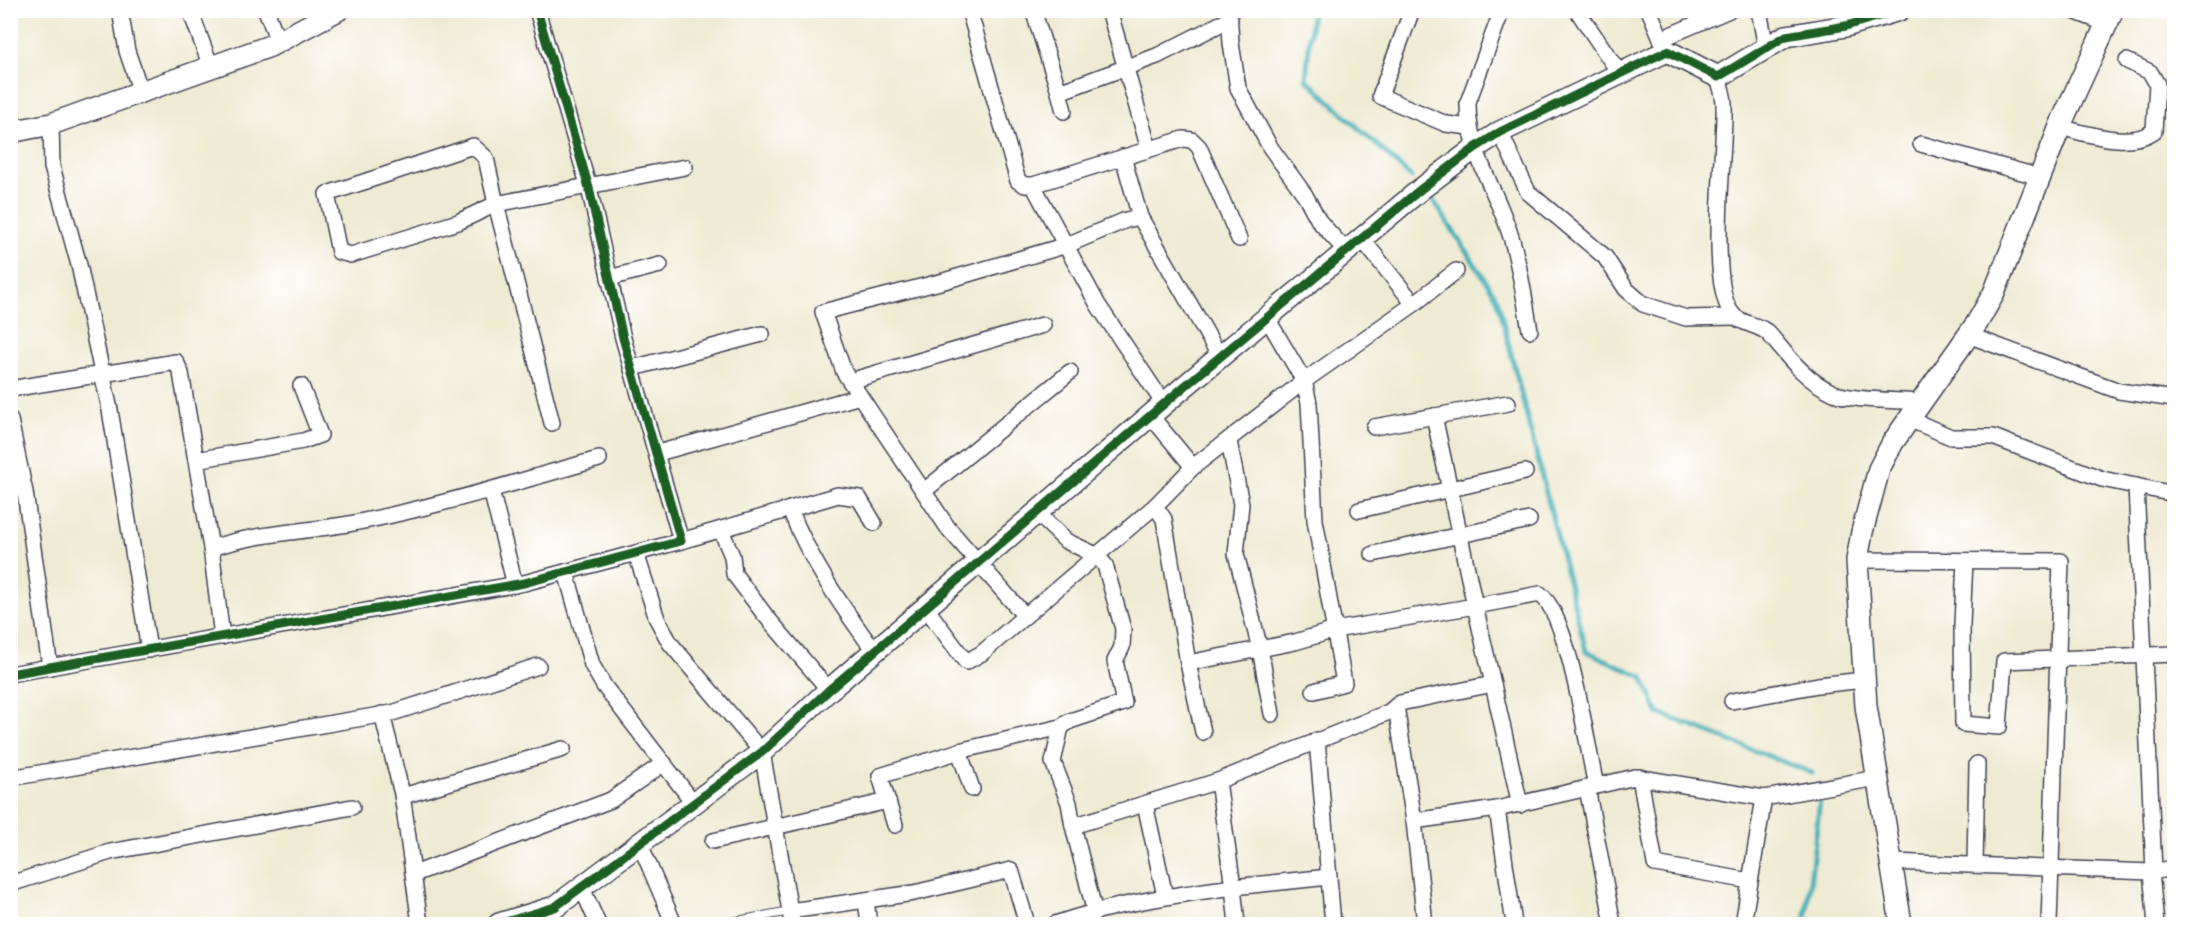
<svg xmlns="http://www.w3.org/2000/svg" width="2185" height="935" viewBox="0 0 2185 935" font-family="Caveat,sans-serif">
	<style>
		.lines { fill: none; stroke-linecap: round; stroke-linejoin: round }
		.stream { stroke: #3eafb6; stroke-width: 5 }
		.lane-casing { stroke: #414052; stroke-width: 10 }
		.street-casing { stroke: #414052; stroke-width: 18 }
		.secondary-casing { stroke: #414052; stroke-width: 24 }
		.lane { stroke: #fff; stroke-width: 8 }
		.street { stroke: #fff; stroke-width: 15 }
		.secondary { stroke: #fff; stroke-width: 21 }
		.cycleway-casing { stroke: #fff; stroke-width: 13 }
		.cycleway { stroke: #1b5e20; stroke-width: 9 }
	</style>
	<rect width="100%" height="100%" fill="#fff"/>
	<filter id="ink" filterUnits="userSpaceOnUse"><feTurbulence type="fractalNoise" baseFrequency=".0167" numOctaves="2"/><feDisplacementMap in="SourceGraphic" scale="12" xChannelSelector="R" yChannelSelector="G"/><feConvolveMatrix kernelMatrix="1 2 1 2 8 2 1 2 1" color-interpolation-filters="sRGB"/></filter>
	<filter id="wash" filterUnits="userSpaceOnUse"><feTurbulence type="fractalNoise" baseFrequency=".008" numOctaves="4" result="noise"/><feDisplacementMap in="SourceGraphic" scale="24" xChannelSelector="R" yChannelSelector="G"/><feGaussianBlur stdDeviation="1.35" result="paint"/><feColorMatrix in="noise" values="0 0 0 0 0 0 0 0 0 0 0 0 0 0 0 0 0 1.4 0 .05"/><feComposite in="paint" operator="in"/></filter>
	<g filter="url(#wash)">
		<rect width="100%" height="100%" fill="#efead2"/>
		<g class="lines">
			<g class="stream">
				<path d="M1312,10L1306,79L1411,177"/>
				<path d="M1431,197L1497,298L1586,651L1643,677L1658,713L1812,773"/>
				<path d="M1805,924L1820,800"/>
			</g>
		</g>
	</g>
	<g filter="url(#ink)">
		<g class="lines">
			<defs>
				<path id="lane" d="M732,922L790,911"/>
				<g id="street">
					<path d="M120,10L127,51L141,92"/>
					<path d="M190,10L211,67"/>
					<path d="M266,10L278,41"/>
					<path d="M969,10L1018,181L1025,185H1033L1183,139L1192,140L1199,147L1239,239"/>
					<path d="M1033,10L1059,92"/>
					<path d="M1109,10L1149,149"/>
					<path d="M1229,10L1231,43L1238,88L1270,147L1305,195L1319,221L1346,251"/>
					<path d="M1412,10L1380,96L1446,124L1469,127"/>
					<path d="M1502,10L1468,102C1467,150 1496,189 1510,234C1520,264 1524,298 1530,330"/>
					<path d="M1577,10L1620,74"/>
					<path d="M1649,10L1664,45"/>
					<path d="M1759,10L1766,48"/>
					<path d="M1661,39L1729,10"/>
					<path d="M1718,77C1720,85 1724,95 1724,104C1726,145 1706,289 1734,316C1744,325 1762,325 1770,335C1789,358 1806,381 1834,393C1851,401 1899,400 1920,402"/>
					<path d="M1064,111L1059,92L1157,56L1230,19"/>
					<path d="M51,124L52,167L79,265L110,410L149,650"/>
					<path d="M2059,127C2087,133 2129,149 2154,131L2157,84L2150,72L2127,61"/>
					<path d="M1500,132L1528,192L1605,257L1626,289L1643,304L1686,318L1734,317"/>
					<path d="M1921,144L2040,177"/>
					<path d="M1123,157L1140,217"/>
					<path d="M1033,185L1098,305L1164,404"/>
					<path d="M1362,239L1414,304L1456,271"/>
					<path d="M609,278L660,265"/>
					<path d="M1267,318L1304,381L1309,403L1315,520L1344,683L1314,691"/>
					<path d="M1968,335L2119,391L2174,399"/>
					<path d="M633,368L762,334"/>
					<path d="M850,381L1043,325"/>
					<path d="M10,389L176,362L181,373L211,548"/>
					<path d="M1150,415L1193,467L1155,506L1164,519L1188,663L1295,642L1335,630L1475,606L1434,416"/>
					<path d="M1909,419L1951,437H1993L2102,479L2174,494"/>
					<path d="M10,420L25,492L50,667"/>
					<path d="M552,423L496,204L458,222L351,255L339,252L327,194L473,146L486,158L496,204L685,167"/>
					<path d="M1374,427L1508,403"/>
					<path d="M1229,441L1241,504L1236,554L1260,649L1272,714"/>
					<path d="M658,453L860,396"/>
					<path d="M196,460L303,441L320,435L301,386"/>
					<path d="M1193,467L1304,381L1414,304"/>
					<path d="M2136,486L2154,871"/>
					<path d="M491,490L515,585"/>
					<path d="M924,491L1070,372"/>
					<path d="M790,509C810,561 842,607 875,652"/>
					<path d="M1359,510L1525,472"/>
					<path d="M1037,513L1066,541L1096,555L1105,565L1123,629L1122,647L1115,661L1124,703L1070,721L1061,727L1053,762L1069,803L1073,826"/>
					<path d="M721,530L732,556L734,574L765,615L829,690"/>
					<path d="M681,541L838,495L859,498L874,523"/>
					<path d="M636,553L657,619L670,643L762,752L790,911"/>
					<path d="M1373,554L1529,520"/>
					<path d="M1857,560L2061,561L2049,924"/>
					<path d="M1965,561L1962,624L1963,724L1999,727L2004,661L2174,654"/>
					<path d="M566,572L592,665L604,686L693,802"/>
					<path d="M926,608L966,662L982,653L1025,616L948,528L844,372L823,312L944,281L1067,245L1126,220L1140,217L1220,357"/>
					<path d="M1025,616L1155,506"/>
					<path d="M222,637L211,548C258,532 310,532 359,522C440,506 519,481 599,459"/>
					<path d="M1188,663L1203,732"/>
					<path d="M10,674L524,583L681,541L623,338L589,188L537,10"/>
					<path d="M1493,684L1475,606L1540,594C1569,615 1587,746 1596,786"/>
					<path d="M1732,701L1818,685L1864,680"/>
					<path d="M1396,706L1414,821L1425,924"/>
					<path d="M382,714L402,794L420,924"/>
					<path d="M1317,740L1333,924"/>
					<path d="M959,751L972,789"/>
					<path d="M1640,777L1655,864L1750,881"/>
					<path d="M10,778L392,713L538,666"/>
					<path d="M1587,788L1613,924"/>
					<path d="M403,796L563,749"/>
					<path d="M1145,804L1165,896"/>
					<path d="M1497,809L1514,924"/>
					<path d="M1414,821L1497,809L1635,777L1764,798L1877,778"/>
					<path d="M895,825L880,776L963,750L1061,727"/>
					<path d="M713,841L888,801"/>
					<path d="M640,844L674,924"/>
					<path d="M1891,862L2151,872L2174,868"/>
					<path d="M1975,865L1977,764"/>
					<path d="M2151,872L2156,924"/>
					<path d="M414,874L611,800L664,763"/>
					<path d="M1329,877L1233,887L1218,781L1389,712L1400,703L1493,684L1520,805"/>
					<path d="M10,884L110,852L352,807"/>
					<path d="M582,888L598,924"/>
					<path d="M866,900L869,924"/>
					<path d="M1095,913L1073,826L1218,781"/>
					<path d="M792,924L790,911L914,893L1011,870L1027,924"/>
					<path d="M1055,924C1112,904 1174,895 1233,887L1237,924"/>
					<path d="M1743,924L1764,798"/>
				</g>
				<g id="secondary">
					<path d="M2079,10L2108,21"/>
					<path d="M10,132L51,124L270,46L338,10"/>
					<path d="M499,924L555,907L762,752L829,690L1185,386L1421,189L1475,148L1500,132L1667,51L1718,77L1786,36L1846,26L1899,10"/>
					<path d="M1901,924L1866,706L1857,560L1862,532L1879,469L1893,442L1977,323L1994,293L2063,119L2113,10"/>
				</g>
			</defs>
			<use href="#lane" class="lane-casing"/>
			<use href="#street" class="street-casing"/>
			<use href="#secondary" class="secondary-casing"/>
			<use href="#lane" class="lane"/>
			<use href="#street" class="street"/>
			<use href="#secondary" class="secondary"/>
			<defs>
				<g id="cycleway">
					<path d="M10,674L524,583L681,541L623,338L589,188L537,10"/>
					<path d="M499,924L555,907L762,752L829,690L1185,386L1421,189L1475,148L1500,132L1667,51L1718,77L1786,36L1846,26L1899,10"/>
				</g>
			</defs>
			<use href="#cycleway" class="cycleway-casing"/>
			<use href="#cycleway" class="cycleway"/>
		</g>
	</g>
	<rect width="2185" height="935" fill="none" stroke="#fff" stroke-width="36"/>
</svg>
